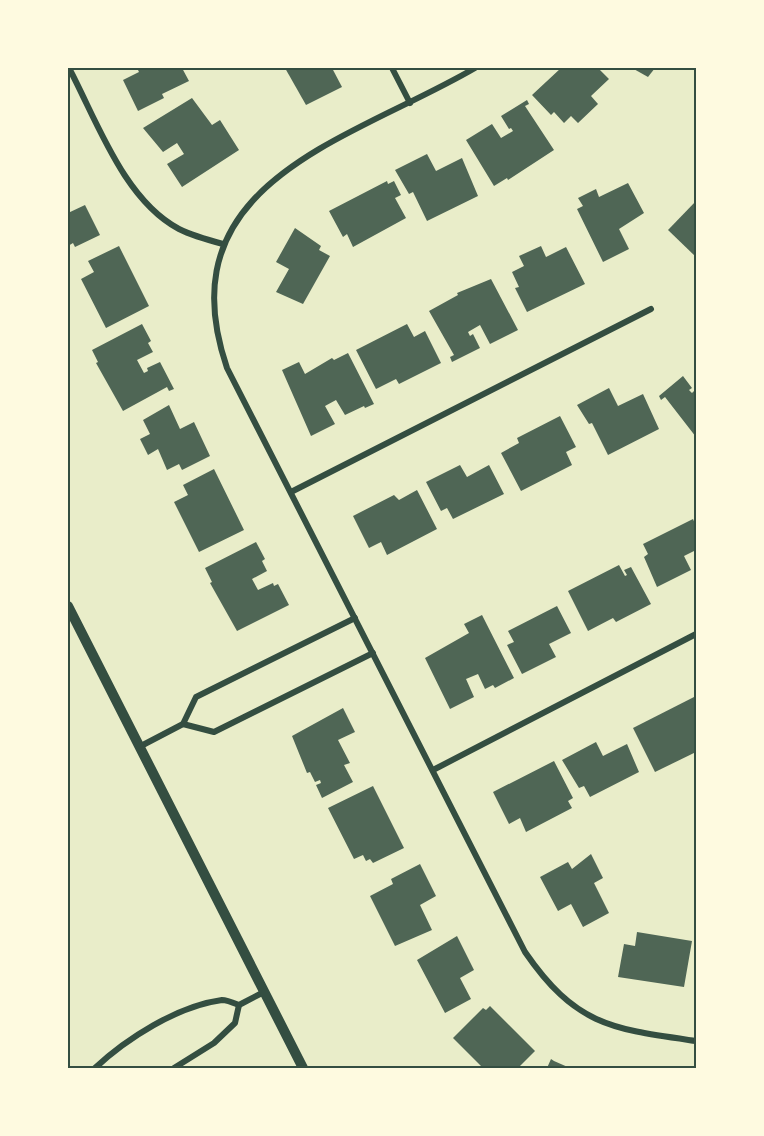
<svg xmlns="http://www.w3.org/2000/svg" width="764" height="1136" viewBox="0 0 764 1136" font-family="Signika,sans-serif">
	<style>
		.building { fill: #4f6655 }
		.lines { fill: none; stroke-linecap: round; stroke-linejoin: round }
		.minor { stroke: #344e41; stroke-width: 6 }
		.tertiary { stroke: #344e41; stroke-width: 10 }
		.neatline { fill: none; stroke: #344e41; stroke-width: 2 }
	</style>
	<rect width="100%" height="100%" fill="#e9edc9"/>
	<g class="building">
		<path d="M137,68H182L189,81L162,94L164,98L138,111L123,80L139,72Z"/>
		<path d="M285,68H332L342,87L306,105Z"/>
		<path d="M561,68H598L609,79L591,96L598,104L578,123L571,116L564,123L554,112L551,115L532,95Z"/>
		<path d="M632,68H655L648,77Z"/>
		<path d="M192,98L212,125L220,120L239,150L182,187L167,164L184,154L177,143L163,152L143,128Z"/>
		<path d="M527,100L529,104L525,106L554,150L508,180L507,178L494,186L466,140L492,124L501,138L513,131L511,128L509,129L501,116Z"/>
		<path d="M427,154L436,171L462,158L478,196L427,221L413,192L409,194L395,170Z"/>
		<path d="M387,181L388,184L394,181L401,195L395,198L406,218L353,247L347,234L343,237L329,211Z"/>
		<path d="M628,183L644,213L619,229L629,249L603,262L577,209L583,206L578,198L596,189L599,197Z"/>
		<path d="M696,201V257L668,230Z"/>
		<path d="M85,205L100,235L75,247L73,243L68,246V213Z"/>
		<path d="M295,228L321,246L319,250L330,256L303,304L276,292L289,269L276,262Z"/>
		<path d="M119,246L149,306L106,328L81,279L94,272L88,261Z"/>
		<path d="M541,246L546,257L566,247L585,284L527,312L515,288L519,287L512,272L524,266L519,256Z"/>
		<path d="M491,279L518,330L490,344L480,325L468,332L470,336L473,334L480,348L452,362L450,357L454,355L429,311L458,295L457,293Z"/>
		<path d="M142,324L151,341L148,343L153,352L137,360L144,373L148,371L147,368L160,362L174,389L169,391L167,387L123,411L96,363L98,362L92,350Z"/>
		<path d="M407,324L414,337L425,331L441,363L399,384L396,379L376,389L356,350Z"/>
		<path d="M348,353L374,404L365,408L364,406L345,415L336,400L325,406L335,424L311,436L282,370L299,362L305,374L332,358L334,360Z"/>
		<path d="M683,376L692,388L689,390L692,393L696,389V437L665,397L661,400L659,396Z"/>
		<path d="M609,388L618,406L643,394L659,429L608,455L592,423L589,424L577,405Z"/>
		<path d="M169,405L180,429L194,422L210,456L182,470L179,464L167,470L158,449L148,455L140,439L150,434L143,420Z"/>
		<path d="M560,416L576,447L566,452L572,465L521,491L501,453L519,443L517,438Z"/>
		<path d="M460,465L467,477L489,465L504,494L453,519L447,508L441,511L426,482Z"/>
		<path d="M214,469L244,530L199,552L174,502L188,495L183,485Z"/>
		<path d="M417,490L437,529L387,555L381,542L369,548L353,516L394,495L399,500Z"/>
		<path d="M693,519L696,526V550L684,556L691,570L657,587L644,557L648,554L643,544Z"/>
		<path d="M256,542L265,559L262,561L267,571L252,579L258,590L273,583L274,586L278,584L289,605L237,631L210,583L212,582L205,568Z"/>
		<path d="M619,565L625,576L627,575L624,570L631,567L651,604L616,622L613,618L588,631L568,591Z"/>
		<path d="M557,606L571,633L549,644L556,657L522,674L507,645L514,642L508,631Z"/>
		<path d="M482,615L514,678L495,688L493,685L485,689L478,674L466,679L474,697L450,709L425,658L469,633L464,624Z"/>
		<path d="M694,697L696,752L655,772L633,728Z"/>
		<path d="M343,708L355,732L338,740L350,763L344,765L353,782L322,798L316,785L321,783L320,780L315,782L310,772L307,773L292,736Z"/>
		<path d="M596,742L603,756L627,744L639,772L590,797L584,786L579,788L562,760Z"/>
		<path d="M554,761L573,798L568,801L572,808L526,832L520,818L509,824L493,792Z"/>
		<path d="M373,786L404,848L373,863L370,859L366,861L363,855L354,859L328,808Z"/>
		<path d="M591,854L603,878L594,883L609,913L583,927L571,904L558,911L540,877L568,862L572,869Z"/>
		<path d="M420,864L436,896L420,905L432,930L395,946L370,896L393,884L391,879Z"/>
		<path d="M637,932L692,941L684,987L618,977L624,944L635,946Z"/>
		<path d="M457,936L474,970L460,978L471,999L445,1013L417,960Z"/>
		<path d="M490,1006L535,1051L518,1068H483L453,1038L483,1008L486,1010Z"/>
		<path d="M551,1059L554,1061L570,1068H547Z"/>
	</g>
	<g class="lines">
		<g class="minor">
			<path d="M69,68C97,121 124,200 179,229C193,236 208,240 223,244"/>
			<path d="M392,68L410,103"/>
			<path d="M475,68C352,140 163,181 227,368L525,952C576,1026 612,1029 696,1041"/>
			<path d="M291,492L651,309"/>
			<path d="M183,724L214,732L373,653"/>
			<path d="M139,747L183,724L196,697L355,618"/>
			<path d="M433,770L696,634"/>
			<path d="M95,1068C126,1039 177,1006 222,1000C227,1000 234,1003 239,1005L264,992"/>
			<path d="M174,1068L214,1043L235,1023L239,1005"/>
		</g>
		<path class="tertiary" d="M68,606L303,1068"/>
	</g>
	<rect width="764" height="1136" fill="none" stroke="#fefae0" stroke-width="138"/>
	<rect x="69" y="69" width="626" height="998" class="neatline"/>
</svg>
